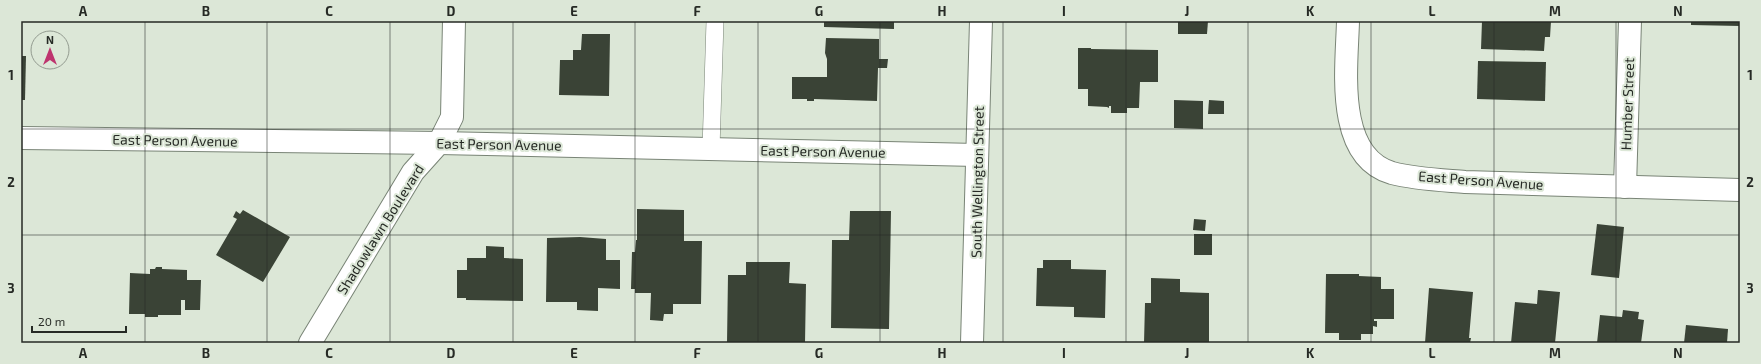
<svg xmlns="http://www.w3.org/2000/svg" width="1761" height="364" viewBox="0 0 1761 364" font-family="'Exo 2',sans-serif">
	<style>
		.building { fill: #3a4336 }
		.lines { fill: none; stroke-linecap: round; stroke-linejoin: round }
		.lane-casing { stroke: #798476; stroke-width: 18 }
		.street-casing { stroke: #798476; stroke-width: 24 }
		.lane { stroke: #fff; stroke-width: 17 }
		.street { stroke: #fff; stroke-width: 22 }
		.grid { fill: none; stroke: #262a25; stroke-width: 1; stroke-opacity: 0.55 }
		.labels { text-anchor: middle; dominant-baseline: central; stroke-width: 4; stroke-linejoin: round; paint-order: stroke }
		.street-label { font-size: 14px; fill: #262a25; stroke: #dce7d7 }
		.neatline { fill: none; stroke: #262a25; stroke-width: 1.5 }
		.grid-label { font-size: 13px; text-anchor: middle; font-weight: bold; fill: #262a25 }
	</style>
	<rect width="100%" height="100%" fill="#dce7d7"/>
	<g class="building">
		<path d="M824,21H894V29L824,27Z"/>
		<path d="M1178,21H1208L1207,34H1178Z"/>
		<path d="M1482,21H1551L1550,37H1545L1544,51L1481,49Z"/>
		<path d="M1691,21H1740V26L1691,25Z"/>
		<path d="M582,34H610L609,96L559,95L560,60H573V50H581Z"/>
		<path d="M826,38L879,39V59H888L887,68H878L877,101L814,99V101H807V99H792V77H827V59L825,53Z"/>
		<path d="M1078,48H1091V49L1158,50V82H1140L1139,108H1127V113H1111V106H1109V108L1107,107L1088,106V89H1078Z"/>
		<path d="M21,56H26L25,100H21Z"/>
		<path d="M1478,61L1546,62L1545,101L1477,99Z"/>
		<path d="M1174,100L1203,101V129L1174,128Z"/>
		<path d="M1209,100L1224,101V114H1208Z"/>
		<path d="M637,209L684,210V241H702L701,304H673V314H664L663,321L650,320L651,293H635V289H631L632,252H635L636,240H637Z"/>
		<path d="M243,210L290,237L263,282L216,255L237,219L233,217L236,211L240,214Z"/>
		<path d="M850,211H891L889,329L831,328L832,240H849Z"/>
		<path d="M1194,219L1206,220L1205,231L1193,230Z"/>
		<path d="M1597,224L1624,227L1619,278L1591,275Z"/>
		<rect x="1194" y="234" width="18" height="21"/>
		<path d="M580,237L606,239V260H620V289L598,288V311L577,310V302H546L547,238Z"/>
		<path d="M486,246L504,247V258L523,259V301L466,300V298H457V270H467V258H486Z"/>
		<path d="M1043,260H1071V269L1106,270L1105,318L1074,317V307L1036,306L1037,268H1043Z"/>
		<path d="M746,262H790L789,283L806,284L805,343H727L728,275H746Z"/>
		<path d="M156,267H162V269L187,270V280H201L200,310H185V300H181V315H158V317H145V314H129L130,273L150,274V269H155Z"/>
		<path d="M1326,274H1359V276L1381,277V289H1394V319H1374V321H1377V327L1373,326V334H1361V340H1339V333H1325Z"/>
		<path d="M1151,278L1180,279V292L1209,293V343H1144L1145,303H1151Z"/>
		<path d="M1429,288L1473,292L1469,338H1471L1470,343H1425Z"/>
		<path d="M1538,290L1560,292L1555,343H1511L1515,302L1537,304Z"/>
		<path d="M1623,310L1639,312L1638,319L1644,320L1641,343H1597L1600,315L1622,317Z"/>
		<path d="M1686,325L1728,329L1727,343H1684Z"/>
	</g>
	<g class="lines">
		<defs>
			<path id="lane" d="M711,149L715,21"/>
			<g id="street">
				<path d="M1348,21C1347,66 1334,156 1392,173C1415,179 1441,180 1465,182L1740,190"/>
				<path d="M21,138L439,143L977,155"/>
				<path d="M1625,187L1630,21"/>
				<path d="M310,343L413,172L439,143L452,117L454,21"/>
				<path d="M972,343L981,21"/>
			</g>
		</defs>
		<use href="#lane" class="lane-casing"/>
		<use href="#street" class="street-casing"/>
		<use href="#lane" class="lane"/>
		<use href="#street" class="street"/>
	</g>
	<path class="grid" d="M145,21V343M267,21V343M390,21V343M513,21V343M635,21V343M758,21V343M880,21V343M1003,21V343M1126,21V343M1248,21V343M1371,21V343M1494,21V343M1616,21V343M21,129H1740M21,235H1740"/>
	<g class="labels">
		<g class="street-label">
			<text transform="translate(1627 104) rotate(-88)">Humber Street</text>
			<text transform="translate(175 140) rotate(1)">East Person Avenue</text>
			<text transform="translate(499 144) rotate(1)">East Person Avenue</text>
			<text transform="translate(823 151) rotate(1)">East Person Avenue</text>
			<text transform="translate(1481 180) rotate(4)">East Person Avenue</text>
			<text transform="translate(977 182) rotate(-89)">South Wellington Street</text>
			<text transform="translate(380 229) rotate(-58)">Shadowlawn Boulevard</text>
		</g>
	</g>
	<rect width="1761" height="364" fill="none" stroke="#dce7d7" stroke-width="44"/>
	<g transform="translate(50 50)"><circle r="19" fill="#dce7d7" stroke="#939b90"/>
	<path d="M0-3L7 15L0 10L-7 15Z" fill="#be346e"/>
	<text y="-6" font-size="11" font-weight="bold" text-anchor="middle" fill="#262a25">N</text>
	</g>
	<path d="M32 326v6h94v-6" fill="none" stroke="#262a25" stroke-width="2"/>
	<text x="38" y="326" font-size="12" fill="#262a25" stroke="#dce7d7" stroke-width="3" paint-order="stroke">20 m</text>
	<rect x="22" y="22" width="1717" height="320" class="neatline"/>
	<g class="grid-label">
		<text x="83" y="16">A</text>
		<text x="206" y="16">B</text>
		<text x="329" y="16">C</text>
		<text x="451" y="16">D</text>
		<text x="574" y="16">E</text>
		<text x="697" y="16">F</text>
		<text x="819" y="16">G</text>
		<text x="942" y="16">H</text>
		<text x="1064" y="16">I</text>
		<text x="1187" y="16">J</text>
		<text x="1310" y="16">K</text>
		<text x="1432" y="16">L</text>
		<text x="1555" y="16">M</text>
		<text x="1678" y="16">N</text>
		<text x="11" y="80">1</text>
		<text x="1750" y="80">1</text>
		<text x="11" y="187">2</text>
		<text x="1750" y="187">2</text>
		<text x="11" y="293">3</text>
		<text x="1750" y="293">3</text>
		<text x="83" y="358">A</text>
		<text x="206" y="358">B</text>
		<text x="329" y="358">C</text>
		<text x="451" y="358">D</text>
		<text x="574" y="358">E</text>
		<text x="697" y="358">F</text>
		<text x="819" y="358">G</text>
		<text x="942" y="358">H</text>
		<text x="1064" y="358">I</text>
		<text x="1187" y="358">J</text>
		<text x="1310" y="358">K</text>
		<text x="1432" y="358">L</text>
		<text x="1555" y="358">M</text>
		<text x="1678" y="358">N</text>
	</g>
</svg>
